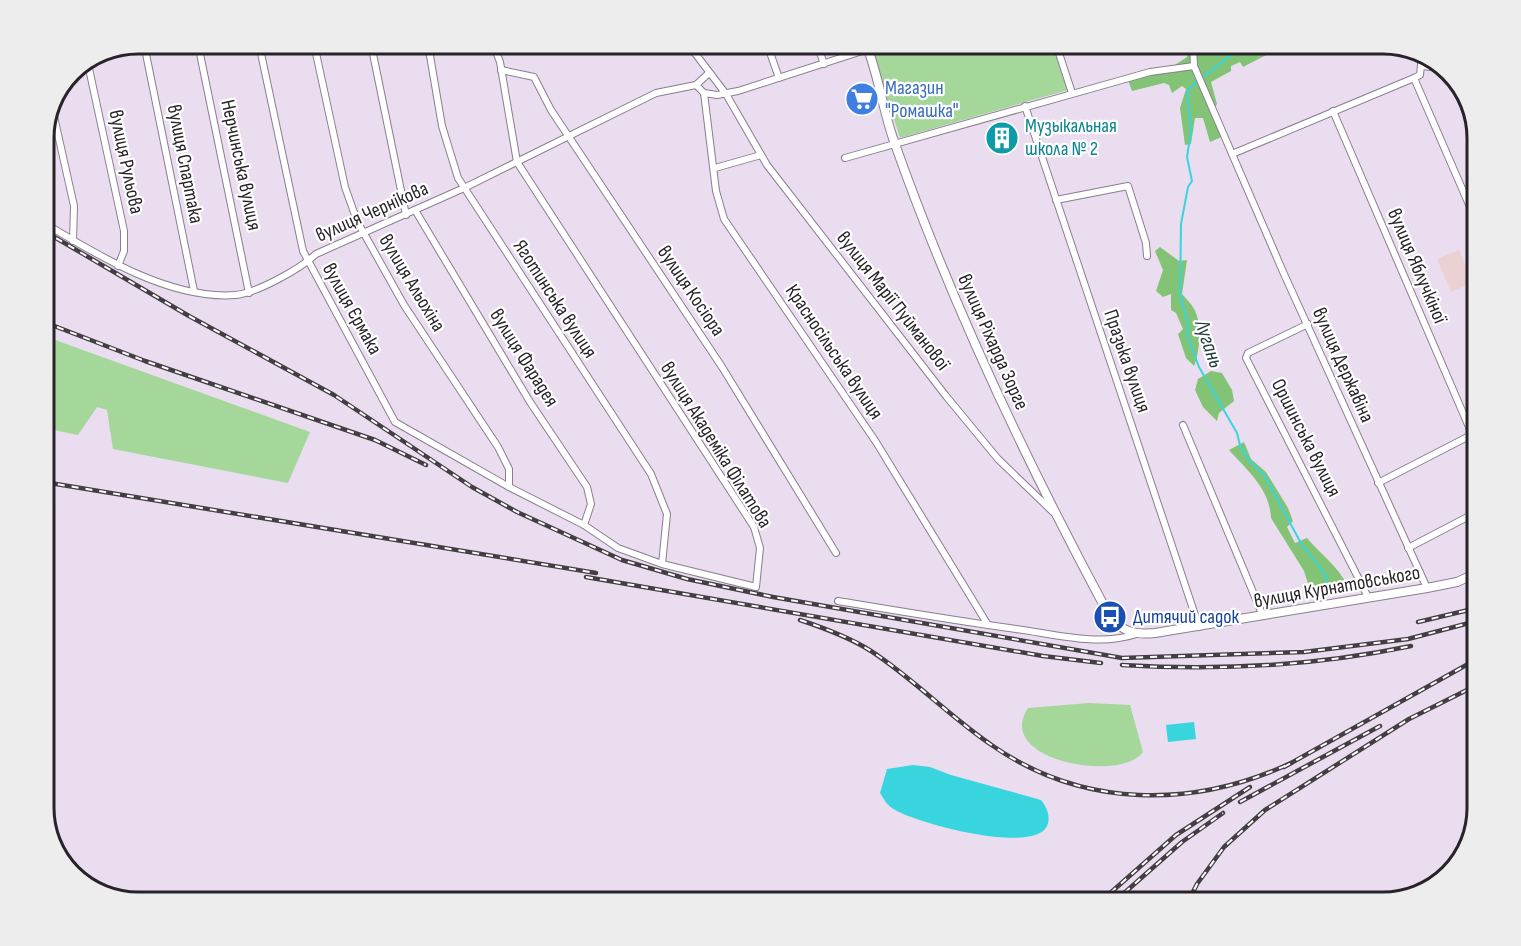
<svg xmlns="http://www.w3.org/2000/svg" width="1521" height="946" viewBox="0 0 1521 946" font-family="'Sofia Sans Condensed',sans-serif">
	<style>
		.industrial { fill: #ecd1d3 }
		.green { fill: #a5d79a }
		.forest { fill: #83c376 }
		.water { fill: #38d5df }
		.lines { fill: none; stroke-linecap: round; stroke-linejoin: round }
		.stream { stroke: #38d5df; stroke-width: 2 }
		.street-casing { stroke: #8a7e8e; stroke-width: 8 }
		.secondary-casing { stroke: #8a7e8e; stroke-width: 10 }
		.street { stroke: #fff; stroke-width: 6 }
		.secondary { stroke: #fff; stroke-width: 8 }
		.rail-casing { stroke: #433d44; stroke-width: 4.5 }
		.rail { stroke: #fff; stroke-width: 2; stroke-dasharray: 7; stroke-linecap: butt }
		.labels { text-anchor: middle; dominant-baseline: central; stroke-width: 4.5; stroke-linejoin: round; paint-order: stroke }
		.shop-label { font-size: 20px; fill: #366cbe; stroke: #fff; text-anchor: start }
		.culture-label { font-size: 20px; fill: #0d838f; stroke: #fff; text-anchor: start }
		.street-label { font-size: 20px; fill: #282329; stroke: #fff }
		.transit-label { font-size: 20px; fill: #164399; stroke: #fff; text-anchor: start }
		.water-label { font-size: 21px; font-style: italic; fill: #243d3e; stroke: #fff }
		.rim { fill: none; stroke: #282329; stroke-width: 3 }
	</style>
	<rect width="100%" height="100%" fill="#eaddef"/>
	<path class="industrial" d="M1459,250L1473,283L1451,292L1437,259Z"/>
	<g class="green">
		<path d="M895,44H1053L1068,90L900,138L872,51Z"/>
		<path d="M44,336L310,432L288,483L113,449L107,410L97,407L78,435L44,428Z"/>
		<path d="M1089,703L1130,705L1143,752C1122,783 993,761 1028,708Z"/>
	</g>
	<g class="forest">
		<path d="M1206,44H1278L1268,54L1243,67L1240,62L1231,66V71L1211,82L1217,104L1214,108L1224,136L1210,142L1203,118H1195L1191,144L1185,145L1180,108L1186,89L1182,86L1172,93L1169,85L1164,83L1132,91L1128,80L1167,70L1187,57L1190,47L1200,48Z"/>
		<path d="M1160,247L1179,261L1187,260L1182,294C1186,299 1191,303 1194,309C1202,321 1200,353 1194,366L1186,358L1178,334L1183,329L1176,313L1171,310V294L1163,297L1156,291L1163,270L1155,251Z"/>
		<path d="M1211,371L1222,373L1232,390L1234,401L1219,413L1217,421L1203,407L1195,390L1198,379Z"/>
		<path d="M1244,442L1251,459L1266,472L1288,508L1293,521L1287,527L1295,543L1307,538C1322,556 1341,568 1349,590L1312,596L1304,571L1271,518C1270,489 1247,470 1229,450Z"/>
	</g>
	<g class="water">
		<path d="M1194,722L1196,739L1168,742L1166,725Z"/>
		<path d="M913,765L930,767L951,775L1041,800C1047,808 1051,816 1047,826C1034,855 913,823 892,808C886,804 884,799 880,793L887,769Z"/>
	</g>
	<g class="lines">
		<g class="stream">
			<path d="M1203,77L1245,44"/>
			<path d="M1197,81L1187,92L1191,131L1187,157L1192,181L1188,187L1181,224L1180,295L1188,324L1187,335L1199,367L1237,433L1240,445L1248,459L1264,475L1302,545L1322,570L1330,587"/>
		</g>
		<defs>
			<g id="street">
				<path d="M144,44L194,291"/>
				<path d="M198,44L249,293"/>
				<path d="M259,44L303,251L395,422L509,487L584,525L618,548L662,564L756,587L760,548L754,527L517,162L500,62L493,44"/>
				<path d="M314,44L345,187L357,221L404,305L498,447L509,469V487"/>
				<path d="M371,44L406,215"/>
				<path d="M428,44L442,126L458,178L651,474L667,514L662,564"/>
				<path d="M688,44L726,94L767,165L946,396L998,459L1053,512"/>
				<path d="M767,44L779,78"/>
				<path d="M817,44L824,64"/>
				<path d="M1056,44L1072,93"/>
				<path d="M1193,44L1194,66L1284,274L1427,588"/>
				<path d="M88,64L124,231V251L118,266"/>
				<path d="M1421,66L1442,68"/>
				<path d="M501,70L534,77L551,110L722,367L836,553"/>
				<path d="M1414,78L1477,223"/>
				<path d="M696,85L704,93L716,191L724,219L876,442L988,625"/>
				<path d="M704,93L717,95L738,91L884,44"/>
				<path d="M1025,106L1199,627"/>
				<path d="M1333,111L1472,434"/>
				<path d="M53,112L74,206L73,241"/>
				<path d="M1232,154L1414,78L1420,75L1422,54"/>
				<path d="M845,158L1150,72L1194,66"/>
				<path d="M715,168L761,155"/>
				<path d="M1056,200L1128,186L1146,243L1147,256"/>
				<path d="M415,210L530,402L587,487L591,504L584,525"/>
				<path d="M44,223C97,255 170,300 235,295C257,293 300,269 316,254L464,188L656,93L696,85L709,73"/>
				<path d="M1308,324L1248,353L1246,358L1368,597"/>
				<path d="M1183,425L1263,616"/>
				<path d="M1378,483L1477,432"/>
				<path d="M1408,548L1477,512"/>
				<path d="M838,601C898,611 957,621 1016,629C1054,634 1099,647 1136,634"/>
			</g>
			<path id="secondary" d="M866,44C879,76 883,112 895,144C953,308 1028,465 1110,617C1123,632 1135,635 1155,633L1427,588L1457,582L1477,573"/>
		</defs>
		<use href="#street" class="street-casing"/>
		<use href="#secondary" class="secondary-casing"/>
		<use href="#street" class="street"/>
		<use href="#secondary" class="secondary"/>
		<defs>
			<g id="rail">
				<path d="M44,231L189,316L334,395L472,487L517,512L622,560L687,579L773,597L1122,658L1304,652L1408,639L1477,621"/>
				<path d="M44,322L145,361L375,440L426,465"/>
				<path d="M44,482L596,573"/>
				<path d="M586,577L1043,656L1101,663"/>
				<path d="M800,620C824,628 849,637 871,651C914,679 950,717 993,746C1083,808 1193,809 1291,763"/>
				<path d="M1418,622L1477,608"/>
				<path d="M1122,665C1219,671 1315,666 1411,646"/>
				<path d="M1284,767L1477,659"/>
				<path d="M1240,802L1380,726"/>
				<path d="M1100,902L1176,835L1250,787"/>
				<path d="M1114,902L1182,842L1223,813"/>
				<path d="M1188,902L1197,884L1224,847L1265,810L1409,719L1477,685"/>
			</g>
		</defs>
		<use href="#rail" class="rail-casing"/>
		<use href="#rail" class="rail"/>
	</g>
	<defs>
		<symbol id="supermarket-disc" viewBox="-11 -11 22 22"><circle r="9.5" fill="#3f7fe0" stroke="#fff"/><path d="M-6-5.5h2.5l.6 2H6L4.5 2H-2.5L-4.4-4H-6ZM-1.5 3.2a1.3 1.3 0 1 0 .1 0ZM3 3.2a1.3 1.3 0 1 0 .1 0Z" fill="#fff"/></symbol>
		<symbol id="building-disc" viewBox="-11 -11 22 22"><circle r="9.5" fill="#0f9aa8" stroke="#fff"/><path d="M-4-6H4V6H1V3H-1V6H-4ZM-2.5-4.3h1.7v1.8h-1.7ZM.8-4.3h1.7v1.8H.8ZM-2.5-1h1.7V.8h-1.7ZM.8-1h1.7V.8H.8Z" fill="#fff"/></symbol>
		<symbol id="bus-disc" viewBox="-11 -11 22 22"><circle r="9.5" fill="#1a4fb4" stroke="#fff"/><path d="M-5-6H5V4H4V6H2V4H-2V6H-4V4H-5ZM-3.5-4V0h7V-4ZM-3.5 1.2v1.5H-2V1.2ZM2 1.2v1.5H3.5V1.2Z" fill="#fff"/></symbol>
	</defs>
	<g fill-rule="evenodd">
		<use href="#supermarket-disc" x="843" y="80" width="38" height="38"/>
		<use href="#building-disc" x="983" y="119" width="38" height="38"/>
		<use href="#bus-disc" x="1091" y="598" width="38" height="38"/>
	</g>
	<g class="labels">
		<g class="shop-label">
			<text x="885" y="88">Магазин<tspan x="885" dy="23">"Ромашка"</tspan></text>
		</g>
		<g class="culture-label">
			<text x="1025" y="126">Музыкальная<tspan x="1025" dy="23">школа № 2</tspan></text>
		</g>
		<g class="street-label">
			<text transform="translate(126 162) rotate(78)">вулиця Рульова</text>
			<text transform="translate(185 164) rotate(79)">вулиця Спартака</text>
			<text transform="translate(241 165) rotate(78)">Нерчинська вулиця</text>
			<text transform="translate(372 212) rotate(-24)">вулиця Чернікова</text>
			<text transform="translate(1417 266) rotate(67)">вулиця Яблучкіної</text>
			<text transform="translate(412 283) rotate(59)">вулиця Альохіна</text>
			<text transform="translate(691 291) rotate(56)">вулиця Косіора</text>
			<text transform="translate(555 299) rotate(57)">Яготинська вулиця</text>
			<text transform="translate(893 301) rotate(52)">вулиця Марії Пуйманової</text>
			<text transform="translate(352 309) rotate(61)">вулиця Єрмака</text>
			<text transform="translate(993 342) rotate(66)">вулиця Ріхарда Зорге</text>
			<text transform="translate(834 352) rotate(56)">Красносільська вулиця</text>
			<text transform="translate(524 358) rotate(58)">вулиця Фарадея</text>
			<text transform="translate(1127 361) rotate(71)">Празька вулиця</text>
			<text transform="translate(1343 365) rotate(66)">вулиця Державіна</text>
			<text transform="translate(1306 438) rotate(63)">Оршинська вулиця</text>
			<text transform="translate(716 445) rotate(58)">вулиця Академіка Філатова</text>
			<text transform="translate(1337 587) rotate(-10)">вулиця Курнатовського</text>
		</g>
		<g class="transit-label">
			<text x="1133" y="617">Дитячий садок</text>
		</g>
		<g class="water-label">
			<text transform="translate(1209 344) rotate(71)">Лугань</text>
		</g>
	</g>
	<path d="M0 0H1521V946H0ZM138 54H1383A84 84 0 0 1 1467 138V808A84 84 0 0 1 1383 892H138A84 84 0 0 1 54 808V138A84 84 0 0 1 138 54Z" fill="#eeedee" fill-rule="evenodd"/>
	<path class="rim" d="M138 54H1383A84 84 0 0 1 1467 138V808A84 84 0 0 1 1383 892H138A84 84 0 0 1 54 808V138A84 84 0 0 1 138 54Z"/>
</svg>
